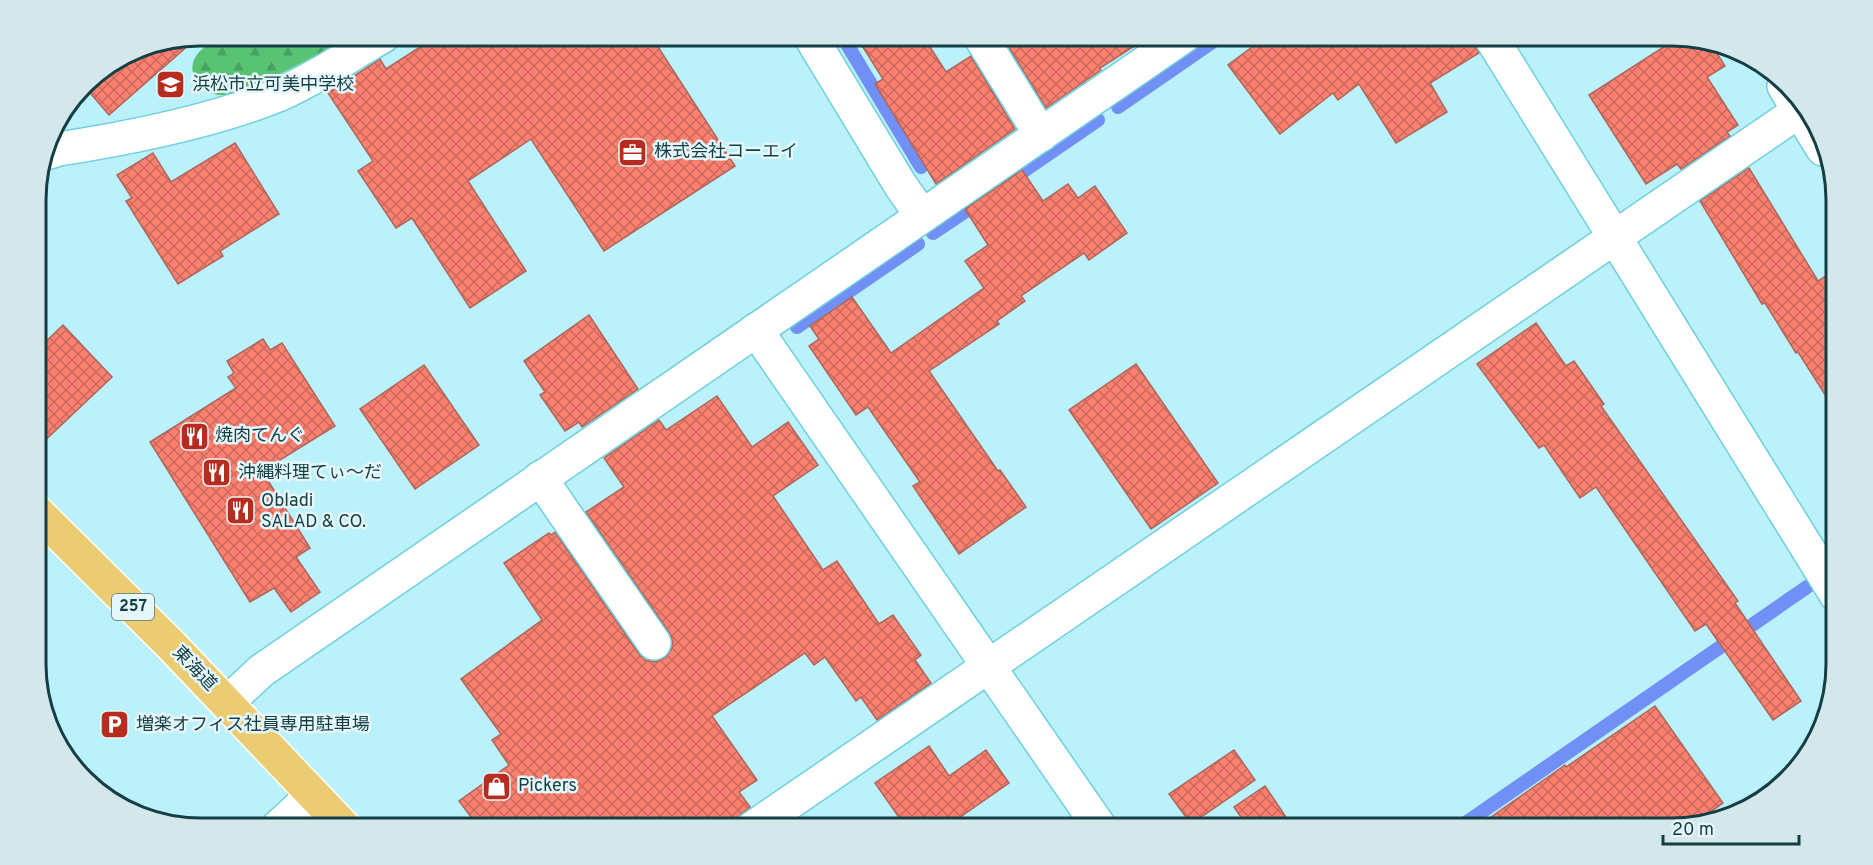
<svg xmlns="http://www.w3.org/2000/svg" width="1873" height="865" viewBox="0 0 1873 865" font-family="Overpass,'Noto Sans JP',sans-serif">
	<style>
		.forest { fill: url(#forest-firs) }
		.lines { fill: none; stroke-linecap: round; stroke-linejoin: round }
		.stream { stroke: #718ff4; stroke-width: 14 }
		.building { fill: url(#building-cross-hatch); stroke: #ad665b; stroke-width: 1.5 }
		.minor-casing { stroke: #6ecfdf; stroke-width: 36 }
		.tertiary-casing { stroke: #6ecfdf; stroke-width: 36 }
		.trunk-casing { stroke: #fff; stroke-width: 36 }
		.minor { stroke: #fff; stroke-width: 33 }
		.tertiary { stroke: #fff; stroke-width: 33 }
		.trunk { stroke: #eccc72; stroke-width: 33 }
		.labels { text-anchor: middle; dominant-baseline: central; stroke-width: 5; stroke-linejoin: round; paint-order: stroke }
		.shield { fill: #e5f7fa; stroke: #53767b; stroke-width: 1.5 }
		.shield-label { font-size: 16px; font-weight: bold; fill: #143e44 }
		.poi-label { font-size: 18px; fill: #143e44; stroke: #e5f7fa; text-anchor: start }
		.street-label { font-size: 18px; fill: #143e44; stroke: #e5f7fa }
		.rim { fill: none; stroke: #143e44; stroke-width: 3 }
	</style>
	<defs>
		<pattern id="forest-firs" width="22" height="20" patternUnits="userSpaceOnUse" patternTransform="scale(1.5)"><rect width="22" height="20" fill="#58c473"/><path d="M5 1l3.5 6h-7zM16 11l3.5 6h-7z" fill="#48a160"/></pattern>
		<pattern id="building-cross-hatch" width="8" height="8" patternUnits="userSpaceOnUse" patternTransform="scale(1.5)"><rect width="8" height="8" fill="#fb806f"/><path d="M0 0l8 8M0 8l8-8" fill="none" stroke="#ca6a5d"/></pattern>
	</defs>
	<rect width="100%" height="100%" fill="#bbf1fa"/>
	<path class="forest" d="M222,36H349C317,55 286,73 251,86C243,89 233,94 224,95C204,97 184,74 196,56C203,46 212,42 222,36Z"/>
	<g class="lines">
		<g class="stream">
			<path d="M842,36L921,167"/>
			<path d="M1118,107L1221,36"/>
			<path d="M1009,181L1098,120"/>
			<path d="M933,233L981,201"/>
			<path d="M797,327L918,244"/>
			<path d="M1457,829L1807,587"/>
		</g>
	</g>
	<g class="building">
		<path d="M437,36H651L735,166L604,251L531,139L468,181L526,271L470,308L412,218L396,228L358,171L373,161L328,93L380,59L386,69Z"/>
		<path d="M856,36H923L946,72L971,56L1015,129L936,184L875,84L883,79Z"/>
		<path d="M1002,36H1150L1100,68L1101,70L1046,108Z"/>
		<path d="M1267,36H1471L1479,53L1430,83L1447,112L1396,143L1359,84L1338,100L1333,93L1280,134L1228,65Z"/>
		<path d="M198,37L109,115L85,87L92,77L138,48Z"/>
		<path d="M1679,37L1711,44L1725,66L1707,77L1738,125L1727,132L1730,136L1681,169L1677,164L1646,184L1589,95Z"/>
		<path d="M235,143L279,214L220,251L223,256L178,284L126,201L132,198L117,175L153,153L171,182Z"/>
		<path d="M1749,168L1818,281L1836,269V412L1798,352L1796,353L1765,303L1762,304L1700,201Z"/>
		<path d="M1022,170L1043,201L1068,184L1078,198L1095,186L1127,233L1089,260L1084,253L1021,296L1025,301L997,321L999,324L929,371L998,471L1000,470L1026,507L959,554L913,486L920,482L868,407L856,415L809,346L819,339L810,326L852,297L891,353L984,288L965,261L988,245L965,209Z"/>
		<path d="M589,315L638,389L582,427L579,422L565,431L540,395L545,392L524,361Z"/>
		<path d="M1536,323L1566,366L1574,361L1604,404L1601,406L1738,601L1735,603L1801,701L1773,720L1706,624L1695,631L1596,487L1580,498L1544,445L1539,448L1477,364Z"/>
		<path d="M63,325L112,377L37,448V350Z"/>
		<path d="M263,339L270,350L282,343L335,426L262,471L310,548L296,557L320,592L291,612L274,588L250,602L150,442L236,388L228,377L234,373L227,361Z"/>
		<path d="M1136,364L1218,483L1151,529L1069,410Z"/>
		<path d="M424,365L479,445L415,489L360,409Z"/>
		<path d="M717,396L752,447L788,422L818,465L773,496L823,570L837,561L879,624L893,615L921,655L915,660L931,683L877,720L861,697L856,701L825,657L814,665L805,653L712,716L757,780L739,792L750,807L724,829H480L459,801L509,765L492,740L501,734L461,679L542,620L504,563L549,533L551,535L555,532L639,654L645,660L655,662L665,658L671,650L673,642L669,632L586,512L624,487L604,458L659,420L666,430Z"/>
		<path d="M1655,706L1723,803L1690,826L1683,829H1474L1565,765L1566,767Z"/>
		<path d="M929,746L949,776L986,750L1009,783L943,829H907L875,783Z"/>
		<path d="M1234,750L1255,780L1191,824L1169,794Z"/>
		<path d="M1265,786L1294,829H1249L1234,807Z"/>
	</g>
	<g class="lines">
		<defs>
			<g id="minor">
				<path d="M810,36L901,186L922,216"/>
				<path d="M980,36L1041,135"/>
				<path d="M1490,36L1837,596"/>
				<path d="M1784,86L1823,149"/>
				<path d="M46,153L59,149C130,138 211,122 278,95C315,79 348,56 383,36"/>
				<path d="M540,478L654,643"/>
				<path d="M227,703L261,671L1184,36"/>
				<path d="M751,829L1799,111"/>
			</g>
			<g id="tertiary">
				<path d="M756,330L1101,829"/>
				<path d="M276,829L313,795"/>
			</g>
			<path id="trunk" d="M37,512L171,645L346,829"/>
		</defs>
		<use href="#minor" class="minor-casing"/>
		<use href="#tertiary" class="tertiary-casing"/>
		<use href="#trunk" class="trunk-casing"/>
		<use href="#minor" class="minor"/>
		<use href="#tertiary" class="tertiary"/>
		<use href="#trunk" class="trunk"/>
	</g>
	<defs>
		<symbol id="school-square" viewBox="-11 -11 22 22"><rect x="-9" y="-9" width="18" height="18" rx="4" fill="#b82b1f" stroke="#e5f7fa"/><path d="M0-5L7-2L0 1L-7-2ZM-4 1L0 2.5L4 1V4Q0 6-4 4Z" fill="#fff"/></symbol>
		<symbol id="office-square" viewBox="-11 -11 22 22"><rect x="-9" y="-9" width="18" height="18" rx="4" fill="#b82b1f" stroke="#e5f7fa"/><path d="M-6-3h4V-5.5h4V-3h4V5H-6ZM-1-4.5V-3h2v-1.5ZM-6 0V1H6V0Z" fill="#fff"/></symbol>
		<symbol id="restaurant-square" viewBox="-11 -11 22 22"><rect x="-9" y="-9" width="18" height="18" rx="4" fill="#b82b1f" stroke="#e5f7fa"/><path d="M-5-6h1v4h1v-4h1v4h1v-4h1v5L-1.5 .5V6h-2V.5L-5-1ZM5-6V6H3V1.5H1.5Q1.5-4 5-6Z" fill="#fff"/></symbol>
		<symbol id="parking-square" viewBox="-11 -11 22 22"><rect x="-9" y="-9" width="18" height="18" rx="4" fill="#b82b1f" stroke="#e5f7fa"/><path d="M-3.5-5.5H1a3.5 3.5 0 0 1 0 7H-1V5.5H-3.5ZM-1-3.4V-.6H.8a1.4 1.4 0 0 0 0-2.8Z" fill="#fff"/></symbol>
		<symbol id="shop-square" viewBox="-11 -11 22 22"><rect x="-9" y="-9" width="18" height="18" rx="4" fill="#b82b1f" stroke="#e5f7fa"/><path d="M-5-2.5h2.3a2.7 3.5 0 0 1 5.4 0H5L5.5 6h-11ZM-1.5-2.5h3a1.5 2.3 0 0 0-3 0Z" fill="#fff"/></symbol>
	</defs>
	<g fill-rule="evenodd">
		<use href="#school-square" x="154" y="68" width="33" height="33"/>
		<use href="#office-square" x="616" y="136" width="33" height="33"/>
		<use href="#restaurant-square" x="178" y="420" width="33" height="33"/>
		<use href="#restaurant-square" x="200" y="456" width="33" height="33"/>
		<use href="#restaurant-square" x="224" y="494" width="33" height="33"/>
		<use href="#parking-square" x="98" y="708" width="33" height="33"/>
		<use href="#shop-square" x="480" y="770" width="33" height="33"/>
	</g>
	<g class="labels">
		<rect class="shield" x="112" y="594" width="42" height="26" rx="4.5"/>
		<g class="shield-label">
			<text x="133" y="607">257</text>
		</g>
		<g class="poi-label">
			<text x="192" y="85">浜松市立可美中学校</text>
			<text x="654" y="152">株式会社コーエイ</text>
			<text x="215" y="436">焼肉てんぐ</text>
			<text x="238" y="473">沖縄料理てぃ〜だ</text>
			<text x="261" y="501">Obladi<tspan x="261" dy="21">SALAD &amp; CO.</tspan></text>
			<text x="136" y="725">増楽オフィス社員専用駐車場</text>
			<text x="518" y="786">Pickers</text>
		</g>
		<g class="street-label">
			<text transform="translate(194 669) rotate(46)">東海道</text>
		</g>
	</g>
	<path d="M0 0H1873V865H0ZM200 46H1672A154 154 0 0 1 1826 200V664A154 154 0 0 1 1672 818H200A154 154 0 0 1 46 664V200A154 154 0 0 1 200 46Z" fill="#d4e8eb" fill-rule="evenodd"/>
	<path class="rim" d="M200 46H1672A154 154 0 0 1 1826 200V664A154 154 0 0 1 1672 818H200A154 154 0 0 1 46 664V200A154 154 0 0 1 200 46Z"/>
	<path d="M1663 835v9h136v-9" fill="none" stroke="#143e44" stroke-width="3"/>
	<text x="1672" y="835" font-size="18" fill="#143e44" stroke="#e5f7fa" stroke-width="4.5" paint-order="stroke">20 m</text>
</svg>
